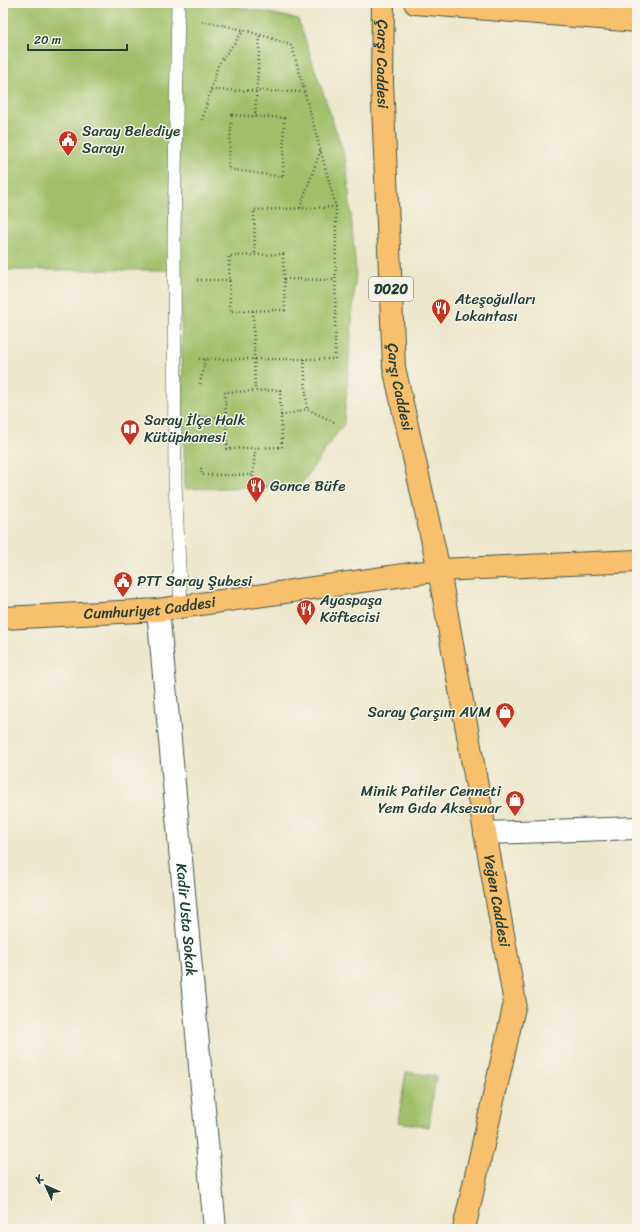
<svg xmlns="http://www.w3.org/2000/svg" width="640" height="1232" viewBox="0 0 640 1232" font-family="Sriracha,sans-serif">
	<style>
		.green { fill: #a0bf68; stroke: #607e4e }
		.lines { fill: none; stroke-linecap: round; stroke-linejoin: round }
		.lane-casing { stroke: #3e564b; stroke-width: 14 }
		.street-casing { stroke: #3e564b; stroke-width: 24 }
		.primary-casing { stroke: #3e564b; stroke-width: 24 }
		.highway-casing { stroke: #3e564b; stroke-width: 24 }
		.path { stroke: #3e564b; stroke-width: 2.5; stroke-dasharray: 1 3; stroke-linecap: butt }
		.lane { stroke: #fff; stroke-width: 13 }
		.street { stroke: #fff; stroke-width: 22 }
		.primary { stroke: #f8bf6c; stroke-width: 22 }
		.highway { stroke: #f8bf6c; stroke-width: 22 }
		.labels { text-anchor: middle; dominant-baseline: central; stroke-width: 3; stroke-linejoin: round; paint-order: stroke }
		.shield { fill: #f7f3e8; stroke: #60746a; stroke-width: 1 }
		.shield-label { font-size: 14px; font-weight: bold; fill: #1f3d34 }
		.street-label { font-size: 15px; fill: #1f3d34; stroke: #f7f3e8 }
		.poi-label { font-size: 15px; fill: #1f3d34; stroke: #f7f3e8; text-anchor: start }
	</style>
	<rect width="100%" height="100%" fill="#f7f3e8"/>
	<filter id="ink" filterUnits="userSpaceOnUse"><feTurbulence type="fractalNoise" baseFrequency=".025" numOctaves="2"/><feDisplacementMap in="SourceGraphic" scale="8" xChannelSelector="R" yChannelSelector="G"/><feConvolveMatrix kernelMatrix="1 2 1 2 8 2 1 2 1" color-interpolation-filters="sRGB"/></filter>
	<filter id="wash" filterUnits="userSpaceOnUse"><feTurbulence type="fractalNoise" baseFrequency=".012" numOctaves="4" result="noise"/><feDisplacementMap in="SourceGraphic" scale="16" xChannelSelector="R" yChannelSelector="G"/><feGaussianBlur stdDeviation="0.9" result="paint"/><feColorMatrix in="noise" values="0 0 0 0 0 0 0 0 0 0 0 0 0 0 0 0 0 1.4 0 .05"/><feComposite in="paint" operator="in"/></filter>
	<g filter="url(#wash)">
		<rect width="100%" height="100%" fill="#ede7cc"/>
		<g class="green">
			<path d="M3,3H219L298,19L346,160L356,270L344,423L300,486L185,489L180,270H3Z"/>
			<path d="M406,1072L436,1076L429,1127L398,1122Z"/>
		</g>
	</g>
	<g filter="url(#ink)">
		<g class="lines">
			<defs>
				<path id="lane" d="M178,3L174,236L175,483L181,607"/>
				<g id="street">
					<path id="s1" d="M158,610L215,1229"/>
					<path d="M485,833L637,828"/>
				</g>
				<g id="primary">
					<path id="s2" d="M3,618L158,610L439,570L515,1003L464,1229"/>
				</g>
				<g id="highway">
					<path id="s3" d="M383,3L382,82L394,367L439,570L637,561"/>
					<path d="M415,3L637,21"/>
				</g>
			</defs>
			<use href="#lane" class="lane-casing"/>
			<use href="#street" class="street-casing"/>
			<use href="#primary" class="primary-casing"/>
			<use href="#highway" class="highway-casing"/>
			<g class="path">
				<path d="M202,21C233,27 263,34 292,46L336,207"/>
				<path d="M211,90L306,92"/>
				<path d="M232,115L284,118L283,177L228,169Z"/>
				<path d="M255,117L260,34"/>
				<path d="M202,120L218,65L244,30"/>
				<path d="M300,208L321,149"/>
				<path d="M283,254L285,310L230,311L229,256Z"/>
				<path d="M284,279L336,280"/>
				<path d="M197,280H230"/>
				<path d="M253,311L255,391"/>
				<path d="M199,359H335L336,207L254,210L255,255"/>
				<path d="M304,359L307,409"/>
				<path d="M200,384L205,359"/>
				<path d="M280,390L282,447L227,449L225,392Z"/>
				<path d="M281,416L307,409L336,423"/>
				<path d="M199,417H226"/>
				<path d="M201,468L202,475H254"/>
				<path d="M252,493L255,448"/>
			</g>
			<use href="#lane" class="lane"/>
			<use href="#street" class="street"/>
			<use href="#primary" class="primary"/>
			<use href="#highway" class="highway"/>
		</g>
	</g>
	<defs>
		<symbol id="civic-pin" viewBox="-11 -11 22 30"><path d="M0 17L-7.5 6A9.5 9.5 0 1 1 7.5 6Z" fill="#c8321e" stroke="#f7f3e8"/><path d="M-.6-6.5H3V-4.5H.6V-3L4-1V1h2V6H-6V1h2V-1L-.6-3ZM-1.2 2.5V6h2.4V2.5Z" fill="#fff"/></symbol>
		<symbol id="restaurant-pin" viewBox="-11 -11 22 30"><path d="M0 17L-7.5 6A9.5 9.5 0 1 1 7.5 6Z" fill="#c8321e" stroke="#f7f3e8"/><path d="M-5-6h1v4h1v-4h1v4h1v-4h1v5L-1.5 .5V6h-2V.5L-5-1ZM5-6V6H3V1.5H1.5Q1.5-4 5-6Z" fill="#fff"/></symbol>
		<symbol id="library-pin" viewBox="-11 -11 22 30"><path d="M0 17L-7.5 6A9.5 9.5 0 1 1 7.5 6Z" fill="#c8321e" stroke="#f7f3e8"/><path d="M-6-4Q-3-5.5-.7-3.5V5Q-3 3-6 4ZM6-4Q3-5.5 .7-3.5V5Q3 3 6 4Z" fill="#fff"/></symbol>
		<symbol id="shop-pin" viewBox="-11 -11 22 30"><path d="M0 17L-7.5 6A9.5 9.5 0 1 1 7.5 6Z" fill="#c8321e" stroke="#f7f3e8"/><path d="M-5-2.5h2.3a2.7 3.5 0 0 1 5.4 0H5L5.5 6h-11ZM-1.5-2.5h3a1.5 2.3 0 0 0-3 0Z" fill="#fff"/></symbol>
	</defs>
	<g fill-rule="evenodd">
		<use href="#civic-pin" x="57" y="129" width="22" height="30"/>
		<use href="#restaurant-pin" x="430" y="297" width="22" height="30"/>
		<use href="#library-pin" x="119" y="418" width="22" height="30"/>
		<use href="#restaurant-pin" x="245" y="475" width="22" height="30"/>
		<use href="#civic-pin" x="112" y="570" width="22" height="30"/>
		<use href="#restaurant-pin" x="295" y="598" width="22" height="30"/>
		<use href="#shop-pin" x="494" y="701" width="22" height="30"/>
		<use href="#shop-pin" x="504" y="789" width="22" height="30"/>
	</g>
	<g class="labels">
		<rect class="shield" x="369" y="277" width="44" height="24" rx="3"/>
		<g class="shield-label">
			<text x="391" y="289">D020</text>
		</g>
		<g class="street-label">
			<text stroke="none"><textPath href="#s3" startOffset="61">Çarşı Caddesi</textPath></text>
			<text stroke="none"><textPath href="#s3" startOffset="385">Çarşı Caddesi</textPath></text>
			<text stroke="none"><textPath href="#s2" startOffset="147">Cumhuriyet Caddesi</textPath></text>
			<text stroke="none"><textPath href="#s2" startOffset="775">Yeğen Caddesi</textPath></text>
			<text stroke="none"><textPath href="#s1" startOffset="311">Kadir Usta Sokak</textPath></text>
		</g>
		<g class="poi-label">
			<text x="82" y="131">Saray Belediye<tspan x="82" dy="17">Sarayı</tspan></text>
			<text x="455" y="299">Ateşoğulları<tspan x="455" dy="17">Lokantası</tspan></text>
			<text x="144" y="420">Saray İlçe Halk<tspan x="144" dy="17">Kütüphanesi</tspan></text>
			<text x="270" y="486">Gonce Büfe</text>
			<text x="137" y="581">PTT Saray Şubesi</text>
			<text x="320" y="600">Ayaspaşa<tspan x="320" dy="17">Köftecisi</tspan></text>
			<text x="491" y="712" text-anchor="end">Saray Çarşım AVM</text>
			<text x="501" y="791" text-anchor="end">Minik Patiler Cenneti<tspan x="501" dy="17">Yem Gıda Aksesuar</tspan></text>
		</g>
	</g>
	<rect width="640" height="1232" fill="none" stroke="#f7f3e8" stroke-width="16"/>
	<g transform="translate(46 1186) rotate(315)" stroke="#f7f3e8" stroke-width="3" paint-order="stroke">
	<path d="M0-3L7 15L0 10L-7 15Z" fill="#1f3d34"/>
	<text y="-6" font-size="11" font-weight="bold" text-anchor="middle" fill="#1f3d34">K</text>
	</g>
	<path d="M28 44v6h99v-6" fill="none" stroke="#1f3d34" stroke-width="2"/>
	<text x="34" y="44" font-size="12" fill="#1f3d34" stroke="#f7f3e8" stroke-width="3" paint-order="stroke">20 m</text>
</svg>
